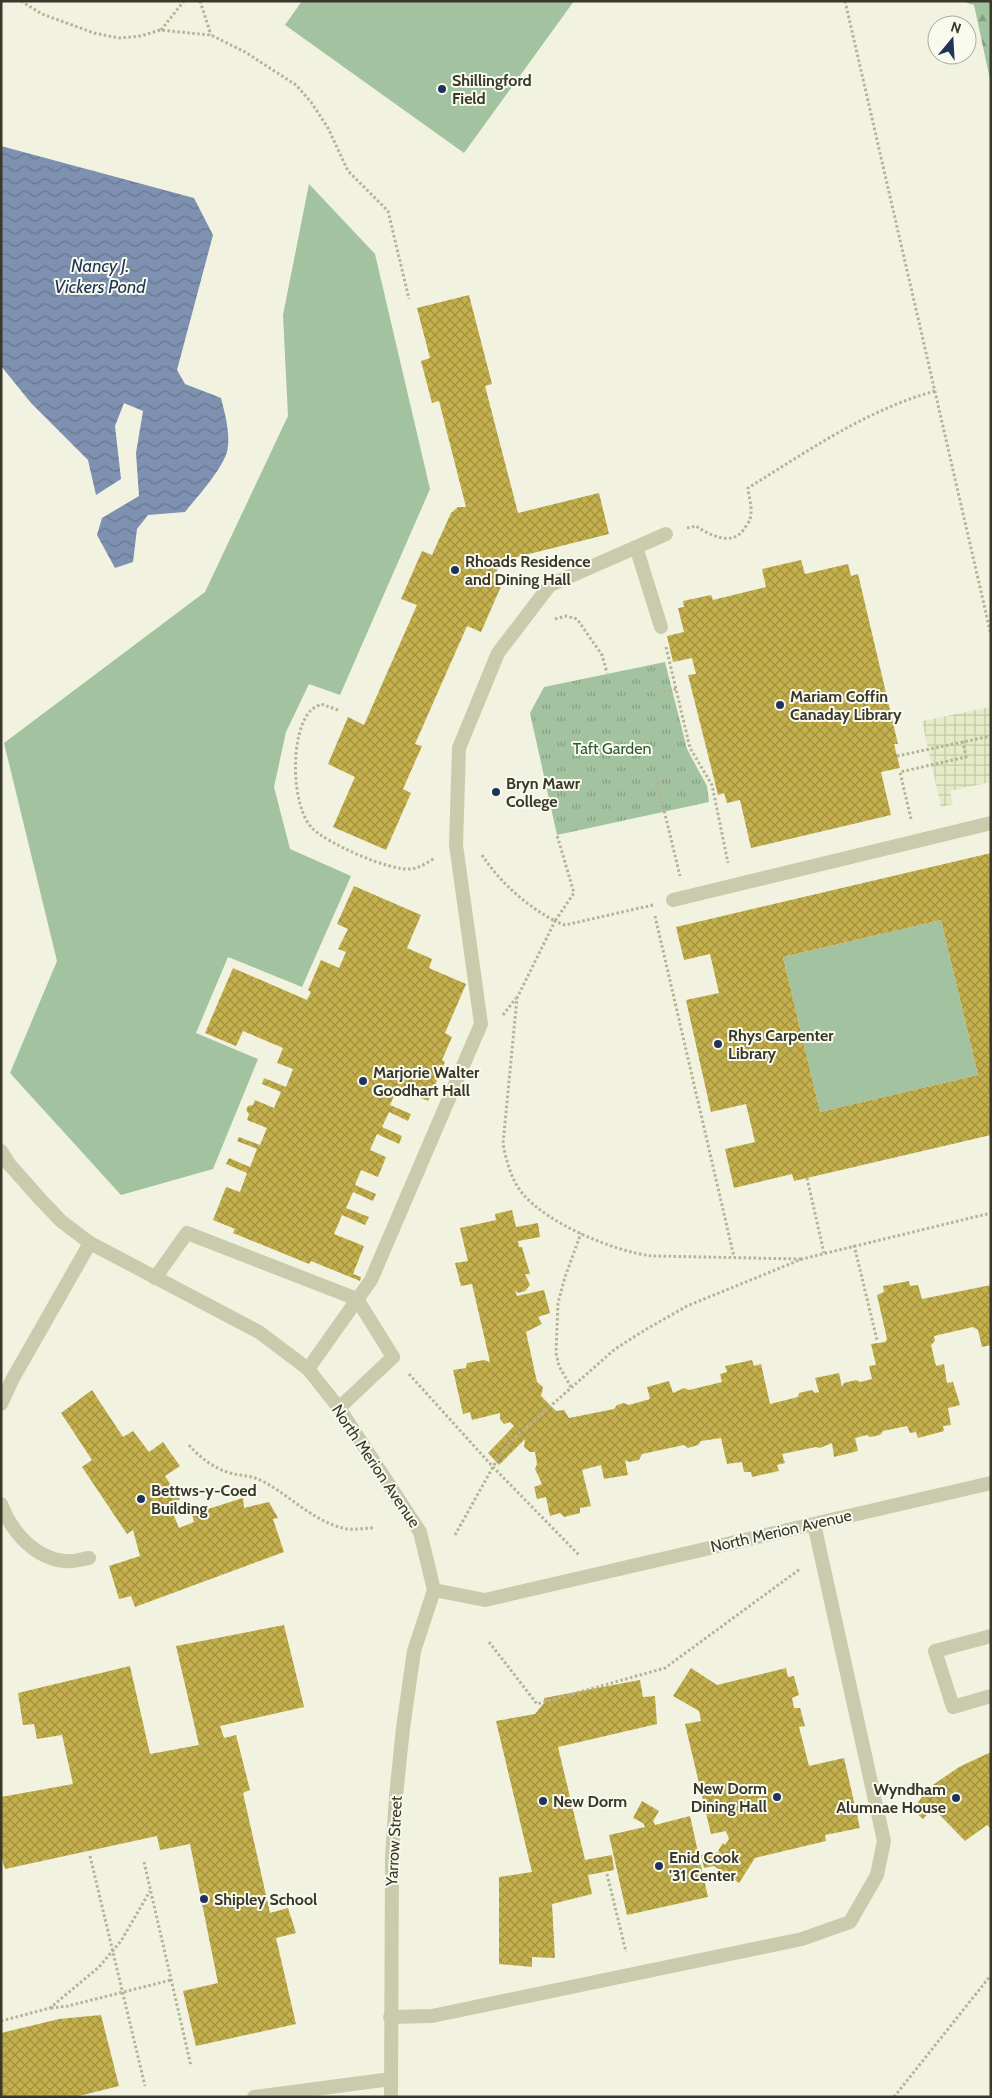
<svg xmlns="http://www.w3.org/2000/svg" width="992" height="2098" viewBox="0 0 992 2098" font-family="Cabin,sans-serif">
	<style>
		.green { fill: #a2c2a0 }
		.forest { fill: url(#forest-firs) }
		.park { fill: url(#park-tufts) }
		.plaza { fill: url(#plaza-grid) }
		.water { fill: url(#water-waves) }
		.building { fill: url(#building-cross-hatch); fill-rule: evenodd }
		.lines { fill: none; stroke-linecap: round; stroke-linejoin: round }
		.path { stroke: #b4b494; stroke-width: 3; stroke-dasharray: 2.5 2.5; stroke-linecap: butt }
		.service { stroke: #cacbac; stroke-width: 14 }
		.minor { stroke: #cacbac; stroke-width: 14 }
		.poi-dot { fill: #20345b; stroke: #f8faed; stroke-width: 2 }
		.labels { text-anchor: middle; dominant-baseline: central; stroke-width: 4; stroke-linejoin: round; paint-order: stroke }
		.poi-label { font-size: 16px; font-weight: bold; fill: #39382b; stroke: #f8faed; text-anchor: start }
		.park-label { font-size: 16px; fill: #30582e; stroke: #f8faed }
		.street-label { font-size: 16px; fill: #39382b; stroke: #f8faed }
		.water-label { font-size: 18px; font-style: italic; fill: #20345b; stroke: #f8faed }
	</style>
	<defs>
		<pattern id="forest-firs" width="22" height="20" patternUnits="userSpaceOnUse" patternTransform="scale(1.25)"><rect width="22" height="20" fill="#a2c2a0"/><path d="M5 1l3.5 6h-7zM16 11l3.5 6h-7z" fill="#859f83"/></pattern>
		<pattern id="park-tufts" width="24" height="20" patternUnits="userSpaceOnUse" patternTransform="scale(1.25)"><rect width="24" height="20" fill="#a2c2a0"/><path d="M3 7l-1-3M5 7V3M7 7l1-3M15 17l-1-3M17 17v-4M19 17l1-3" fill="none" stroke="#859f83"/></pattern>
		<pattern id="plaza-grid" width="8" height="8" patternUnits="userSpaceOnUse" patternTransform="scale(1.25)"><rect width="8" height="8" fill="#e5eac7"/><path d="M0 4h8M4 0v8" fill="none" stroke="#c5c9ab"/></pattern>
		<pattern id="water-waves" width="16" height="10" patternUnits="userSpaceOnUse" patternTransform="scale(1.25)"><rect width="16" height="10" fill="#7f91b0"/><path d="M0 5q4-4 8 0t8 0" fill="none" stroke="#69778f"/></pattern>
		<pattern id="building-cross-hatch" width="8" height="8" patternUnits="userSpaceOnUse" patternTransform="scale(1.25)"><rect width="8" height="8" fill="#c4b04d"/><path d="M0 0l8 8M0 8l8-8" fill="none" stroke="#a09040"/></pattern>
	</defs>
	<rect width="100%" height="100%" fill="#f1f3e0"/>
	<g class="green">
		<path d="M302,1H574L464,153L285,25Z"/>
		<path d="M309,184L375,254L430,489L340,695L309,684L286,732L274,787L290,849L351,876L302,987L228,957L196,1033L258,1059L213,1169L121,1195L10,1073L57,961L4,743L205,592L288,416L283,315Z"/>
		<path d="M941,920L978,1075L820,1112L783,957Z"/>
	</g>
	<path class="forest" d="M962,1H991V84L974,5Z"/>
	<path class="park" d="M665,662L687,749L707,786L709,802L557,835L530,713L544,687Z"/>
	<path class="plaza" d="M990,707L991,782L950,791L953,804L941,807L922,721Z"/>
	<path class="water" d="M1,146L194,198L213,235L177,370L185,384L221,398C225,414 231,435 227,452C221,471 197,497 185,512L148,515L137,529L133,562L115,568L97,535L102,518L139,496L136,453L143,411L124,403L115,426L121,479L96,495L88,460L31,403L1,366Z"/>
	<g class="building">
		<path d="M469,295L492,384L485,386L518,513L599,493L609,534L501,561L493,580L502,584L481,632L467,626L415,744L422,746L403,789L411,793L386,850L333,827L355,777L328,764L348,717L364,725L417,605L401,599L422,551L432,555L451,513L458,507H466L439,401L432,403L421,361L430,358L417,308Z"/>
		<path d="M801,560L805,574L848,564L851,576L858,574L898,744H894L900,768L881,772L891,815L751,848L740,800L727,803L724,793L718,795L688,675L696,674L692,658L673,662L667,636L684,632L678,608L684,607L683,601L711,595L713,600L766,587L762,569Z"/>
		<path d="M991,853V1135L794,1181L792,1174L734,1188L725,1149L755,1142L746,1104L711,1112L686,1000L719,993L710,954L684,960L676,927ZM941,920L978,1075L820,1112L783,957Z"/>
		<path d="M354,886L421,915L407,948L432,959L429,968L466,984L445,1033L452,1037L442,1060L445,1062L428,1101L412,1094L410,1097L396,1091L390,1105L411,1114L408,1121L389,1112L382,1127L402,1136L399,1144L377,1134L370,1150L386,1157L378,1177L361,1170L355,1185L376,1194L373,1201L353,1192L346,1208L369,1217L365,1225L342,1215L334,1234L364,1246L353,1274L361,1277L360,1281L311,1261L309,1264L233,1233L235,1229L213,1220L226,1187L240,1192L247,1173L226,1164L229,1158L250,1167L257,1149L237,1141L239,1137L260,1145L267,1128L247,1120L249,1114L246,1110L248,1106L253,1105L255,1100L274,1108L281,1092L262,1084L264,1078L286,1087L293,1069L277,1063L283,1048L243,1031L236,1046L205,1033L233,968L307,1000L311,992L308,990L321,960L339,968L346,952L338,949L348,929L337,924Z"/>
		<path d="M512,1210L516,1227L538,1223L540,1237L518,1241L519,1247H522L530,1274H525L530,1285L525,1291L518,1293L515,1290L517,1296L544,1290L550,1313L538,1317L542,1324L526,1332L537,1382L543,1387L541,1396L556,1411L564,1410L569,1418L614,1409L617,1405L624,1403L629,1405L650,1399L647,1387L669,1381L673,1393L684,1388L689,1390L722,1382L720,1374L727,1372L725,1366L752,1360L754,1366L761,1364L770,1404L798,1397L799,1393L812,1390L815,1393L819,1392L815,1378L839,1373L842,1387L844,1383L856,1380L860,1382L872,1379L869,1366L876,1365L871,1344L885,1342L887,1339L877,1295L884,1292L883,1286L909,1281L910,1286L918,1285L922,1299L991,1285V1345L982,1347L978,1330L973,1327L934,1336L935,1341L931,1345L936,1366L944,1364L947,1383L953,1382L960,1405L948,1408L951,1425L943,1426L944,1431L918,1438L916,1432L910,1433L907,1426L883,1431L880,1435L870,1437L867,1435L855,1438L858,1451L834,1457L832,1443L820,1448L816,1447L782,1454L785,1463L777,1465L779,1471L752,1477L751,1472H744L742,1462L727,1464L721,1438L701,1441L698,1445L688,1448L684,1445L642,1454L639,1460L629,1462L625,1460L628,1475L604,1479L601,1465L582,1470L591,1506L580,1508V1513L564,1517L560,1513L550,1516L546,1497L537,1499L534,1487L542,1484L535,1469L537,1464L535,1452H530L524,1447L525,1439L499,1465L488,1453L514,1426L510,1422L504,1424L500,1419V1413L472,1420L470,1412L463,1414L453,1370L466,1368L467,1363L484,1360L490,1362L472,1284L461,1286L455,1263L468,1261L460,1228L496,1220L495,1214Z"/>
		<path d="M92,1390L123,1437L133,1431L149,1452L163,1442L180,1466L165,1476L180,1499L170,1506L179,1528L194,1522L192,1514L243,1498L244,1508L269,1502L278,1518L273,1519L284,1552L135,1607L131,1596L119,1599L109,1566L140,1556L133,1530L127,1534L82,1467L92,1460L61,1413Z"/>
		<path d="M284,1625L304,1707L220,1726L224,1738L236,1735L250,1790L243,1793L270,1913L288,1908L296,1933L276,1938L296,2024L196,2046L183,1991L218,1983L190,1844L160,1850L157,1836L5,1869L1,1856V1797L73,1784L62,1735L37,1739L34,1724L23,1725L18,1693L130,1666L150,1754L199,1745L176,1646Z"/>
		<path d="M691,1668L717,1685L786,1668L788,1677L794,1676L799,1695L792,1698L794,1708H800L805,1726L799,1727L809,1766L844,1758L860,1828L825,1835L826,1841L755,1858L739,1883L714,1866L704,1868L701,1855L721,1852L718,1851L723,1843L725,1845L729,1839L726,1831L711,1834L685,1724L701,1721L699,1711L673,1696Z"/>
		<path d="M640,1680L643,1697L655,1696L657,1724L558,1747L585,1860L612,1855L614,1870L588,1875L592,1894L552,1904L555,1958L532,1957V1967L499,1964V1877L532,1872L496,1721L535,1714L544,1703V1698Z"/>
		<path d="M991,1752V1829L987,1825L965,1841L933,1808L923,1819L912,1810L930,1787L959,1767Z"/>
		<path d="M642,1801L659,1811L653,1821L655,1825L690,1816L708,1897L627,1915L609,1835L645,1827L643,1823L633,1818Z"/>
		<path d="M101,2015L119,2086L75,2097H1V2033L59,2019Z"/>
	</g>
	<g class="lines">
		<g class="path">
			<path d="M21,1L42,14L94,33L119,38L141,36L160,30L211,35L245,52L296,85L311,102L328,128L348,171L388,211L409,299"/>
			<path d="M200,1L211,35"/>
			<path d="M845,1L991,635"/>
			<path d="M161,30L184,1"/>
			<path d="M687,528L696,526C710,535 732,547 744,529C746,526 749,522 750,519C753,509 749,498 748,488C808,451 866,410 935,391"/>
			<path d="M555,619L566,616L577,619L602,655L607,673"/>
			<path d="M666,647L690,748L712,785L728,863"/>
			<path d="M654,694L676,689"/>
			<path d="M338,710L321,704C318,706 313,708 311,710C289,733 291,808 313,829C329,844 389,871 411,869C420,868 428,862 435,858"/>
			<path d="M897,756L991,736"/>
			<path d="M656,777L680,876"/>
			<path d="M911,819L900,772L966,757L963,741"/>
			<path d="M482,855C500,882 525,905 555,921L574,893L557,835"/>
			<path d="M653,905L565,925L555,921L517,998L503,1144C506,1160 512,1182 523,1194C548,1224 615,1252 653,1256L802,1259"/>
			<path d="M655,916L734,1257"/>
			<path d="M503,1015L516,998"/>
			<path d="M807,1178L824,1253"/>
			<path d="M854,1245L877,1340"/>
			<path d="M409,1374L493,1467L579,1555"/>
			<path d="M571,1387L559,1366L556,1353L558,1303L565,1277L581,1233"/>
			<path d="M189,1445C200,1458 214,1468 230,1473C240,1476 250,1475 260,1480C291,1495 312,1522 347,1529C355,1530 365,1528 374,1528"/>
			<path d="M455,1535L498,1458L511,1441L615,1349L645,1330L687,1306L802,1259L991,1213"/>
			<path d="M489,1642L537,1704L665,1668L800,1569"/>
			<path d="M90,1856L145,2086"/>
			<path d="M144,1862L191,2066"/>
			<path d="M607,1874L626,1952"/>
			<path d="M51,2008L68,2006L171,1980"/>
			<path d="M1,2021L50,2008L99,1967L121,1941L150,1891"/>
			<path d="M894,2097L991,1975"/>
		</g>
		<g class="service">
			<path d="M636,547L661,627"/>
			<path d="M673,900L991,823"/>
			<path d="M155,1278L187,1233L357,1299L393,1357L339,1408"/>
			<path d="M308,1369L371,1280L481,1024L456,845L459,748L498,653L550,585L666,534"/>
			<path d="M1,1404L12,1380L90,1243"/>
			<path d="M1,1504C11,1531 35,1559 66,1561C73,1562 82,1559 89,1558"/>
			<path d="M991,1636L935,1651L953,1707L991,1696"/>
			<path d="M390,2017L432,2016L802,1939L850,1922L877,1875L884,1841L814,1524"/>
			<path d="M254,2097L391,2079"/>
		</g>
		<g class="minor">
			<path d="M1,1151L9,1164L41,1200L61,1221L90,1243L259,1332L308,1369L339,1408L420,1532L434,1590L485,1600L991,1483"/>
			<path d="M391,2097L392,1857L396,1796L403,1728L414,1651L434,1590"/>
		</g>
	</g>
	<g class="poi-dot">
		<circle cx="442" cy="89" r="5"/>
		<circle cx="455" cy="570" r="5"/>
		<circle cx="780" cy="705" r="5"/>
		<circle cx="496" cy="792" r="5"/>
		<circle cx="718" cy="1044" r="5"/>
		<circle cx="363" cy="1081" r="5"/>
		<circle cx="141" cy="1499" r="5"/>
		<circle cx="777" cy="1797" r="5"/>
		<circle cx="956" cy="1798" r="5"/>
		<circle cx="543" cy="1801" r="5"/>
		<circle cx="659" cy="1866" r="5"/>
		<circle cx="204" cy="1899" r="5"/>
	</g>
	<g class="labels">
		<g class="poi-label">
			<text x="452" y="80">Shillingford<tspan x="452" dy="18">Field</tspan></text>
			<text x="465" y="561">Rhoads Residence<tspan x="465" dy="18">and Dining Hall</tspan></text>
			<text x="790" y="696">Mariam Coffin<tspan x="790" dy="18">Canaday Library</tspan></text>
			<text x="506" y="783">Bryn Mawr<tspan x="506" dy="18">College</tspan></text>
			<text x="728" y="1035">Rhys Carpenter<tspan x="728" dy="18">Library</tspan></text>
			<text x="373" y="1072">Marjorie Walter<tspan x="373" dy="18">Goodhart Hall</tspan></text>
			<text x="151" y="1490">Bettws-y-Coed<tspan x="151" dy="18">Building</tspan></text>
			<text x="767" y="1788" text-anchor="end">New Dorm<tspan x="767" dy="18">Dining Hall</tspan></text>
			<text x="946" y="1789" text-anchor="end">Wyndham<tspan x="946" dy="18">Alumnae House</tspan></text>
			<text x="553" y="1801">New Dorm</text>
			<text x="669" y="1857">Enid Cook<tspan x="669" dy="18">'31 Center</tspan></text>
			<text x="214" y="1899">Shipley School</text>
		</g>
		<g class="park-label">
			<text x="612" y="748">Taft Garden</text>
		</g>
		<g class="street-label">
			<text transform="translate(376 1466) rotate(56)">North Merion Avenue</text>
			<text transform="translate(781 1531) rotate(-13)">North Merion Avenue</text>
			<text transform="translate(394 1841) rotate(-87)">Yarrow Street</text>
		</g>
		<g class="water-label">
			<text x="100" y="266">Nancy J.<tspan x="100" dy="21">Vickers Pond</tspan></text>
		</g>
	</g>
	<rect width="992" height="2098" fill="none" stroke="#39382b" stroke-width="5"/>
	<g transform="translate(952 40) rotate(18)"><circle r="24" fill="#f8faed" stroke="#acac9f"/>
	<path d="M0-4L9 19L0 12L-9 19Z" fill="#20345b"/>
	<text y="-8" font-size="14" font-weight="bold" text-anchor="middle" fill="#39382b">N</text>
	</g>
</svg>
